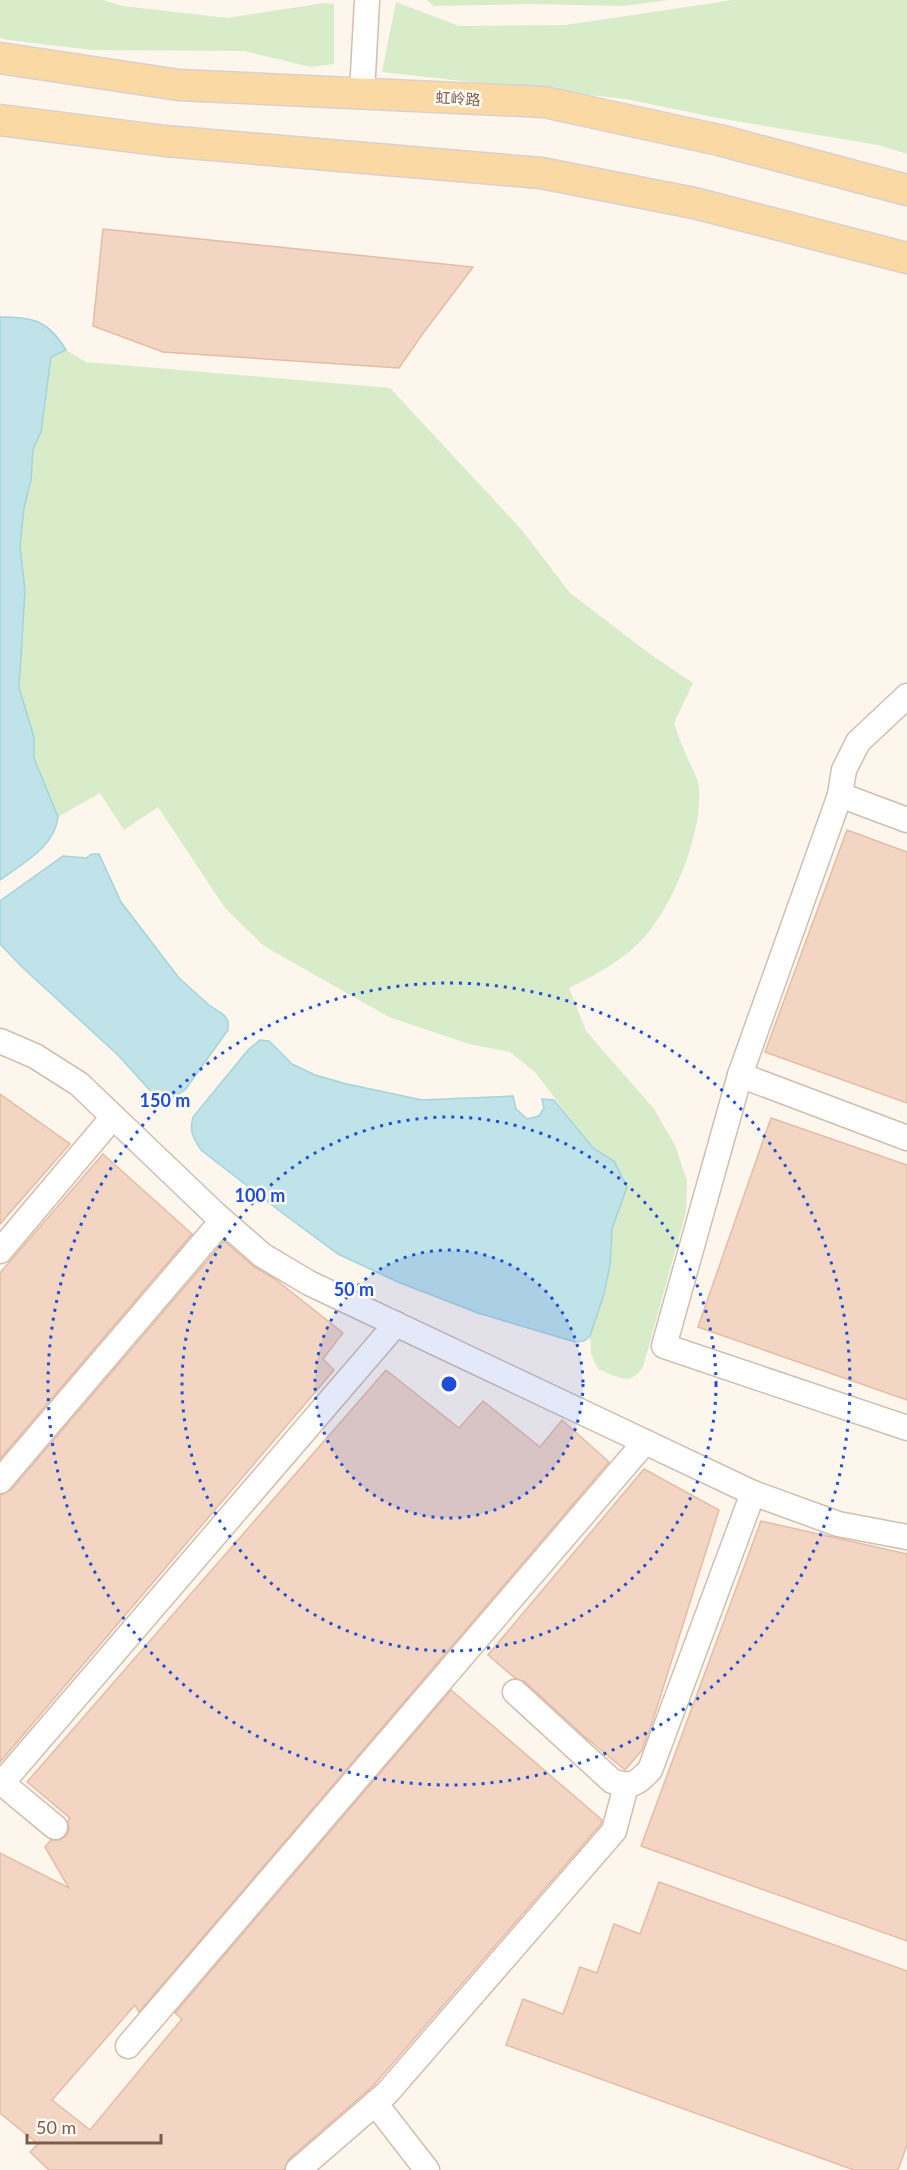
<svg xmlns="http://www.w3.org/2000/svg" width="907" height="2170" viewBox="0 0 907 2170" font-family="Lato,'Noto Sans SC',sans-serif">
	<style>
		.green { fill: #d8ecc9 }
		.water { fill: #bfe3e8; stroke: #a5d3da; stroke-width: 1.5 }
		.building { fill: #f3d5c3; stroke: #e6bba3; stroke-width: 1.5 }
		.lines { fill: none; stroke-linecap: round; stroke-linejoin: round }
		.minor-casing { stroke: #d1beb0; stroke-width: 27 }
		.major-casing { stroke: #dad1cd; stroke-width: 33 }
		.minor { stroke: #fff; stroke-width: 24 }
		.major { stroke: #fbd9a5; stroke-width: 30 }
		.ring { fill: none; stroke: #1d4ed8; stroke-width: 3; stroke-dasharray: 3 6 }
		.labels { text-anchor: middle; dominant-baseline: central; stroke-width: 5; stroke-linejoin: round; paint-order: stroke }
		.street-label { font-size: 15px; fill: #7a5c4d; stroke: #fffaf3 }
		.centre { fill: #1d4ed8; stroke: #fffaf3; stroke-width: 3 }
		.ring-label { font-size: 18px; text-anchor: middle; font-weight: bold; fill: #1d4ed8; stroke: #fffaf3; stroke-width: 5; stroke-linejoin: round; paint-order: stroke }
	</style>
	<rect width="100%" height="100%" fill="#fdf6ec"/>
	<g class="green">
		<path d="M0,0H103L123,6L227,18L324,3L334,4V64L311,67L244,51L92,50L8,40L0,38Z"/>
		<path d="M427,0H668L624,6L530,4L434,6Z"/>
		<path d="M733,0H907V154L878,145L718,118L626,99L382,72L396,2L459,26L566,25Z"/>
		<path d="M66,350L86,362L390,388L521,529L570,593L650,654L693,683L674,723C678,735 682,746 687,757C691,766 698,778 699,787C703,833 673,906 642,940C622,961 595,975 569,988L586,1031L654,1109L675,1145L687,1181L686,1212L643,1367C629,1388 617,1376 598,1369L591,1354L590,1336L604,1294L610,1265L612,1229L627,1186L614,1161L593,1148L535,1072L510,1052L469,1044L389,1017L264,946L225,908L158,807L124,830L100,793L58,817L34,758V737L19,688L25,591L20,547L24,508L31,480L33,449L41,431L51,357Z"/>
	</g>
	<g class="water">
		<path d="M0,317C33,317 48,320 66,350L51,357L41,432L33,449L31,480L24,508L20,546L25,591L19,688L34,737V758L58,817C55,847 23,863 0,880Z"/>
		<path d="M92,854H99L121,902L179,978L209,1005L224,1015L228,1021V1030L185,1090L170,1099L156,1097L118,1055L22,967L0,944V901L63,856L86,858Z"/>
		<path d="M260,1040L269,1041L292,1064L315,1075L347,1084L422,1100L513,1096L516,1109L527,1119L539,1116L544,1108L542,1099L554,1100L593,1148L614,1161L627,1187L612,1229L610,1265L604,1294L590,1336L584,1341L575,1342L478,1313L398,1282L338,1254L281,1212L201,1150C193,1137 189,1132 193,1117L248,1050Z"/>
	</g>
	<g class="building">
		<path d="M103,229L473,267L421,336L399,368L163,352L93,326Z"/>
		<path d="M847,830L907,852V1103L765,1052Z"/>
		<path d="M0,1094L70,1144L0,1224Z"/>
		<path d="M771,1118L907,1165V1400L698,1327Z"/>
		<path d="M103,1154L192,1234L0,1459V1273Z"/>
		<path d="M224,1241L253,1266L275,1279L343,1333L323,1359L334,1370L0,1762V1495L11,1490Z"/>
		<path d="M386,1370L459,1428L483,1401L540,1447L562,1420L609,1462L139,2012L135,2005L52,2100L90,2130L182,2019L175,2013L451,1690L602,1820L601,1824L373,2086L289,2159L284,2170H49L30,2152L38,2144L0,2113V1853L69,1888L45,1847L51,1840H59L66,1836L69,1830L68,1821L70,1818L27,1782Z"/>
		<path d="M644,1469L719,1510L653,1720L642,1750L625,1770L584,1736L525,1682L515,1678L488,1655Z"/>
		<path d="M761,1521L907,1554V1941L641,1846Z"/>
		<path d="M659,1882L907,1971V2145L898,2170H854L506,2045L523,1999L563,2014L580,1967L597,1973L614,1924L640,1934Z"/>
	</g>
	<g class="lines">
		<defs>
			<g id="minor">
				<path d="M362,93L367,0"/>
				<path d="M840,795L844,770L858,742L907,696"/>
				<path d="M907,820L840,795L740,1075L664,1346L907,1428"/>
				<path d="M0,1041L35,1056L79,1084L215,1214L262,1255L309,1283L753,1493L838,1524L907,1537"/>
				<path d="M740,1075L907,1138"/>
				<path d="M0,1251L113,1117"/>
				<path d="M0,1481L222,1221"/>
				<path d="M515,1692L612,1781C632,1788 636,1784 650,1770L753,1493"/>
				<path d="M55,1827L2,1783L396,1324"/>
				<path d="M128,2046L645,1442"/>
				<path d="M375,2103L427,2170"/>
				<path d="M298,2170L387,2093L614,1831L626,1786"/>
			</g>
			<g id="major">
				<path d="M0,58L179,85L544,102L719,140L907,190"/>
				<path d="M0,120L165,141L541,173L694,203L907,258"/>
			</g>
		</defs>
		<use href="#minor" class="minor-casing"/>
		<use href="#major" class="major-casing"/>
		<use href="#minor" class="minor"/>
		<use href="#major" class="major"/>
	</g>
	<circle cx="449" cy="1384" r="134" fill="#1d4ed8" fill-opacity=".12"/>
	<g class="ring">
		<circle cx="449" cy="1384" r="134"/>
		<circle cx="449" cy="1384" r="267"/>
		<circle cx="449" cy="1384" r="401"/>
	</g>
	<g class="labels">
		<g class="street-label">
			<text transform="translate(458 98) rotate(3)">虹岭路</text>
		</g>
	</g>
	<circle cx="449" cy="1384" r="9" class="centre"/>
	<g class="ring-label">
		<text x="165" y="1107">150 m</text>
		<text x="260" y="1202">100 m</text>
		<text x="354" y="1296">50 m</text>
	</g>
	<path d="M27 2134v9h134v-9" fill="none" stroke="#7a5c4d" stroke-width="3"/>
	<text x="36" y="2134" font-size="18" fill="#7a5c4d" stroke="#fffaf3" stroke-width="4.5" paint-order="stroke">50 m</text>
</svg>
